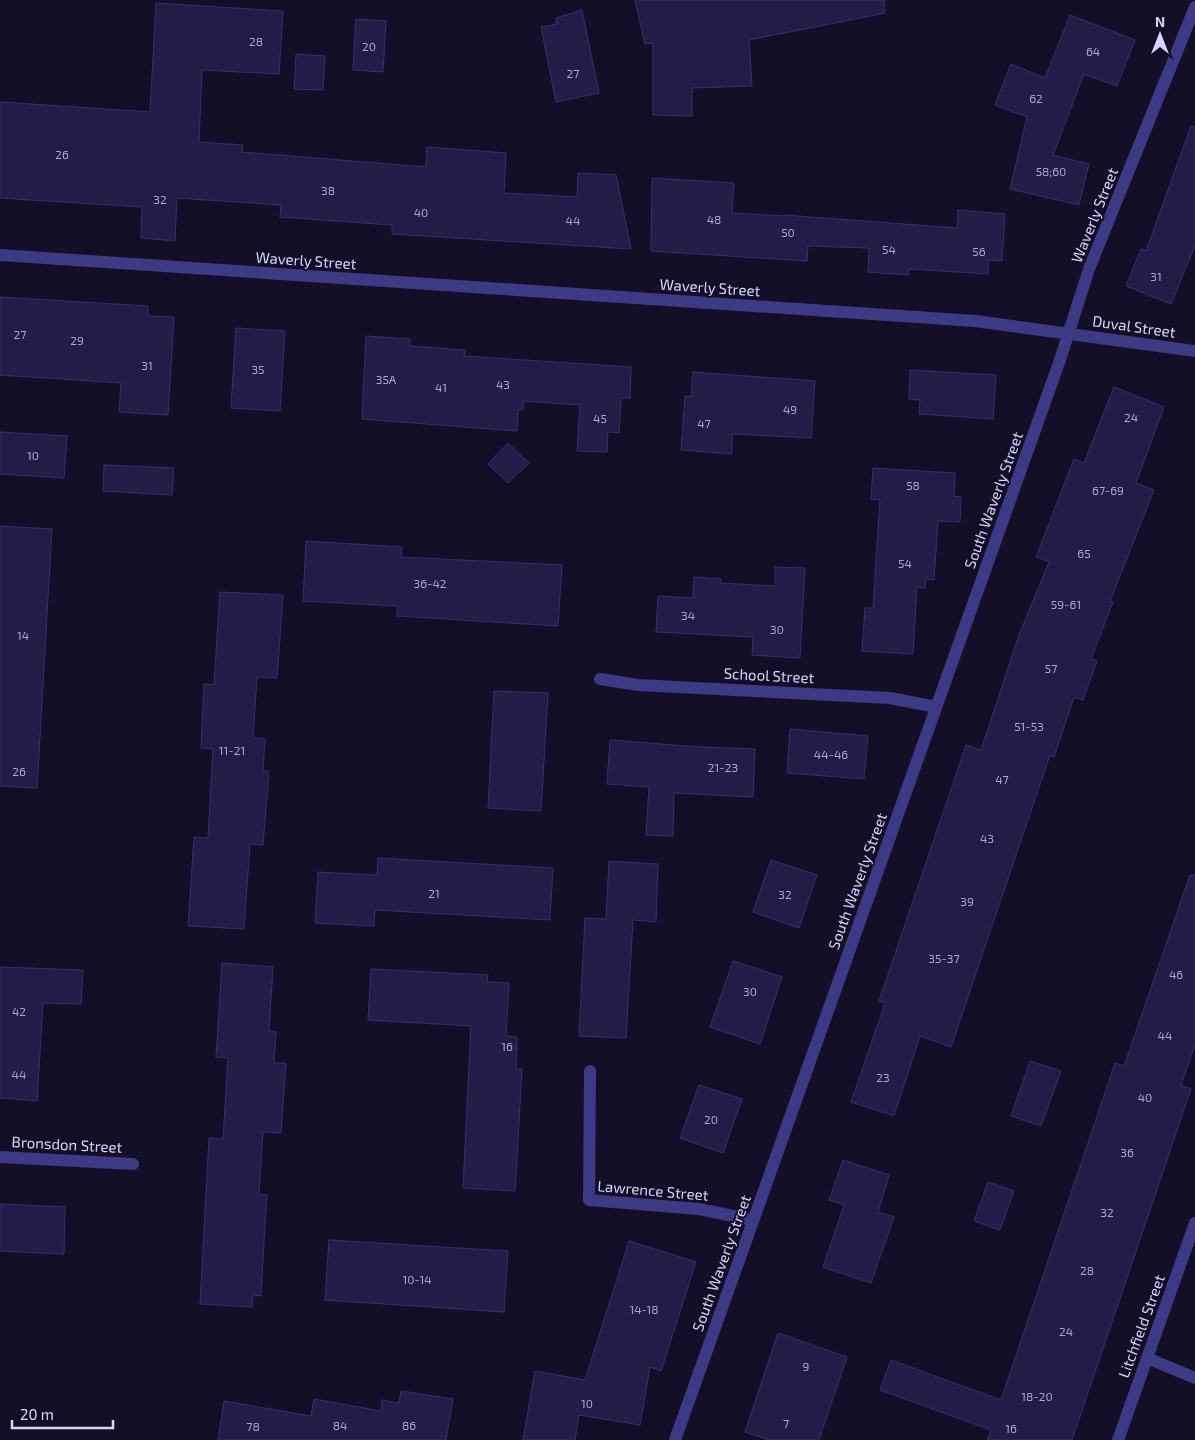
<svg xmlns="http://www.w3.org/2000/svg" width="1195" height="1440" viewBox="0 0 1195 1440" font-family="'Exo 2',sans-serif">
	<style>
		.building { fill: #241b47; stroke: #3b2d73 }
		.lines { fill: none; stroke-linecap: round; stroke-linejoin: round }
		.minor { stroke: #3d3a85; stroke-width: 12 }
		.labels { text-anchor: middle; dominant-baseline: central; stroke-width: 4; stroke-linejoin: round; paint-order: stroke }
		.number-label { font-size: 12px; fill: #aca6d1 }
		.street-label { font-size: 15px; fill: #d9d4ff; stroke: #130f26 }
	</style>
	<rect width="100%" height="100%" fill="#130f26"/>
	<g class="building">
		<path d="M635,0H884L885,13L749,40L752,86L692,88V116L653,115V43L645,44Z"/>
		<path d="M156,3L283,11L279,74L202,70L199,142L243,145L242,152L426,167L427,147L506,153L504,193L577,197L578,173L616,175L631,249L392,234V225L280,217L281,205L177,198L175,241L141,238L142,207L0,198V102L150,112Z"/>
		<path d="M582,10L599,93L556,102L541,27L557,24L556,18Z"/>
		<path d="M1070,15L1135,40L1117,86L1084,74L1053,155L1089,164L1079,205L1010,189L1027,117L995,105L1011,64L1045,78Z"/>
		<path d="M356,19L386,21L383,72L353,70Z"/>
		<path d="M296,54L325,56L323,90L294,89Z"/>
		<path d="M1191,126L1195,127V246L1171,304L1126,286L1141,249L1146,251Z"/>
		<path d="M652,178L734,183L732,213L784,216V215L957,228L958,210L1005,214L1002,261L989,260L988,274L909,269L908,275L868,272L869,248L808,246L807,261L651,251Z"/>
		<path d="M0,297L148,306V316L174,317L168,415L119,412L121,383L0,375Z"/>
		<path d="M236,328L285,331L280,411L231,408Z"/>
		<path d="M366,336L410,339V346L465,350L464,356L631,367L630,398H621L619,433L608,432L607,452L577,451L580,405L523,401V410H518L517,431L362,419Z"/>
		<path d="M910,370L996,375L993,419L919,414L920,400L909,399Z"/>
		<path d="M693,372L815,381L811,438L732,434V454L681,450L685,396L691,397Z"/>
		<path d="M1114,387L1164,407L1136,483L1154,490L1110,601L1113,602L1091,659L1097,661L1083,700L1074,697L1054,757L1050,755L951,1047L920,1036L894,1116L851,1102L885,1003L879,1001L966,745L981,750L1019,635L1049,562L1036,557L1074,459L1084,463Z"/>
		<path d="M0,432L67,436L64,478L0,474Z"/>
		<path d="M508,443L529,463L508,483L488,464Z"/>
		<path d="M104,465L174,468L172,495L103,491Z"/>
		<path d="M873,468L955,473L954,496L961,497L960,522L938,521L934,580L926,579L925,588L917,587L913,654L862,651L865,608H873L880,500L871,499Z"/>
		<path d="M0,526L52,529L37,788L0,786Z"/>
		<path d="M306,541L402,547L401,557L562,565L558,626L397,616V606L303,601Z"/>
		<path d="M775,567L805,568L800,658L752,655L753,637L656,632L658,596L693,598L694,577L721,579L720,583L775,586Z"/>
		<path d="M220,592L283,595L277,678L257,677L253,738L265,739L263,771H269L263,845L250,844L244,929L188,926L194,837L208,838L213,749L201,748L204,684L214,685Z"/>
		<path d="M494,691L548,693L541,811L488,808Z"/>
		<path d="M790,729L868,736L864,779L787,773Z"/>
		<path d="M610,740L699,747L755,749L753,797L674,793L673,836L646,835L649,787L607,784Z"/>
		<path d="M378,858L553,868L550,920L375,910L374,926L315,923L318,872L377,875Z"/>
		<path d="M771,860L817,875L799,928L753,912Z"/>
		<path d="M609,861L658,864L656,922L633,920L626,1038L579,1036L585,918L606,919Z"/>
		<path d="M1190,875H1195V1045L1181,1085L1191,1089L1072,1440H987L991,1430L880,1390L891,1360L1001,1400L1115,1063L1124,1066Z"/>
		<path d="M733,961L782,977L760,1044L710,1027Z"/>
		<path d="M222,963L273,967L269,1031L276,1032L274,1063H286L281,1133L263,1132L259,1194L267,1195L265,1225L261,1296L253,1295L252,1307L200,1304L209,1138L223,1139L228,1058L216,1057Z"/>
		<path d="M0,967L83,970L81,1004L43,1003L37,1101L0,1098Z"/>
		<path d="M371,969L488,975L487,982L509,983L506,1036L517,1037L516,1069H522L515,1191L463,1188L471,1026L368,1020Z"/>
		<path d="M1030,1061L1061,1071L1041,1126L1011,1116Z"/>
		<path d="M699,1085L742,1099L723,1153L680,1138Z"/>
		<path d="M843,1160L889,1175L878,1212L894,1217L871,1283L823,1267L844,1205L829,1200Z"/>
		<path d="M988,1182L1014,1191L1000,1230L974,1221Z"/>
		<path d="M0,1204L65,1207L64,1254L0,1251Z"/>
		<path d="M329,1240L508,1251L504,1312L325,1300Z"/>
		<path d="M629,1241L696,1262L661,1371L650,1367L640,1425L579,1415L575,1440H523L535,1371L585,1380Z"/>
		<path d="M778,1333L847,1357L819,1440H769L745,1432Z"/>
		<path d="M401,1391L453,1399L446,1440H218L224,1401L311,1416L314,1399L381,1411L382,1400L399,1403Z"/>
	</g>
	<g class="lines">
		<g class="minor">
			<path d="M0,255L975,321L1195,351"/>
			<path d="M600,679L638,685L890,698L936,707"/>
			<path d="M590,1071L589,1200L699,1209L753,1220"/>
			<path d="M0,1157L133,1164"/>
			<path d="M1147,1358L1195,1378"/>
			<path d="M675,1440L1060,360L1089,269L1195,7"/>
			<path d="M1118,1440L1195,1223"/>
		</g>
	</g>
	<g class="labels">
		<g class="number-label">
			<text x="256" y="41">28</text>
			<text x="369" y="46">20</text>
			<text x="1093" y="51">64</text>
			<text x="573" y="73">27</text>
			<text x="1036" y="98">62</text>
			<text x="62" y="154">26</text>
			<text x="1051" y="171">58;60</text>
			<text x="328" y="190">38</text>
			<text x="160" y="199">32</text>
			<text x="421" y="212">40</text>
			<text x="714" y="219">48</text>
			<text x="573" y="220">44</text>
			<text x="788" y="232">50</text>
			<text x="889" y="249">54</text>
			<text x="979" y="251">56</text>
			<text x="1156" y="276">31</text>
			<text x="20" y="334">27</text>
			<text x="77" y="340">29</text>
			<text x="147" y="365">31</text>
			<text x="258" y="369">35</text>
			<text x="386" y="379">35A</text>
			<text x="503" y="384">43</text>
			<text x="441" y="387">41</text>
			<text x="790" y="409">49</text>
			<text x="1131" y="417">24</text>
			<text x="600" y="418">45</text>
			<text x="704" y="423">47</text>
			<text x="33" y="455">10</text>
			<text x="913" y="485">58</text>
			<text x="1108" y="490">67-69</text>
			<text x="1084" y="553">65</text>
			<text x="905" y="563">54</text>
			<text x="430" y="583">36-42</text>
			<text x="1066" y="604">59-61</text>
			<text x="688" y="615">34</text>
			<text x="777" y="629">30</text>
			<text x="23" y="635">14</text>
			<text x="1051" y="668">57</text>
			<text x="1029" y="726">51-53</text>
			<text x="232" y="750">11-21</text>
			<text x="831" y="754">44-46</text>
			<text x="723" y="767">21-23</text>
			<text x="19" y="771">26</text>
			<text x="1002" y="779">47</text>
			<text x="987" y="838">43</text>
			<text x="434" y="893">21</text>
			<text x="785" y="894">32</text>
			<text x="967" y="901">39</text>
			<text x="944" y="958">35-37</text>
			<text x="1176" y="974">46</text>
			<text x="750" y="991">30</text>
			<text x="19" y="1011">42</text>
			<text x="1165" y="1035">44</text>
			<text x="507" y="1046">16</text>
			<text x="19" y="1074">44</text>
			<text x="883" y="1077">23</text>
			<text x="1145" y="1097">40</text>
			<text x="711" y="1119">20</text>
			<text x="1127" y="1152">36</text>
			<text x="1107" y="1212">32</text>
			<text x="1087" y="1270">28</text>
			<text x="417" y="1279">10-14</text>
			<text x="644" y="1309">14-18</text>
			<text x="1066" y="1331">24</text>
			<text x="806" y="1366">9</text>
			<text x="1037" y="1396">18-20</text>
			<text x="587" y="1403">10</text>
			<text x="786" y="1423">7</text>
			<text x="340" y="1425">84</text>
			<text x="409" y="1425">86</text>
			<text x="253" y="1426">78</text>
			<text x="1011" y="1428">16</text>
		</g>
		<g class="street-label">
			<text transform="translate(1094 215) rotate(-68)">Waverly Street</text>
			<text transform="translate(306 260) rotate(4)">Waverly Street</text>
			<text transform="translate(710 287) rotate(4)">Waverly Street</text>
			<text transform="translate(1134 326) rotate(8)">Duval Street</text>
			<text transform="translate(993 500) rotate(-70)">South Waverly Street</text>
			<text transform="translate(769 675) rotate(3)">School Street</text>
			<text transform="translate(857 881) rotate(-70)">South Waverly Street</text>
			<text transform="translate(67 1144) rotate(3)">Bronsdon Street</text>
			<text transform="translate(653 1190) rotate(5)">Lawrence Street</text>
			<text transform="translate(721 1263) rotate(-70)">South Waverly Street</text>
			<text transform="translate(1141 1326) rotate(-70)">Litchfield Street</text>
		</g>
	</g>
	<g transform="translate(1160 35)" stroke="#130f26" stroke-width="4" paint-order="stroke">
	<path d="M0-4L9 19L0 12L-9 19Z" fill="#d9d4ff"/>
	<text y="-8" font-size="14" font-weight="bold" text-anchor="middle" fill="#d9d4ff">N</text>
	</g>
	<path d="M12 1420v8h101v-8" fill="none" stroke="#d9d4ff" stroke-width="2.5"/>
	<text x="20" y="1420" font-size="15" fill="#d9d4ff" stroke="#130f26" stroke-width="4" paint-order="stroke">20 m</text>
</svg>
